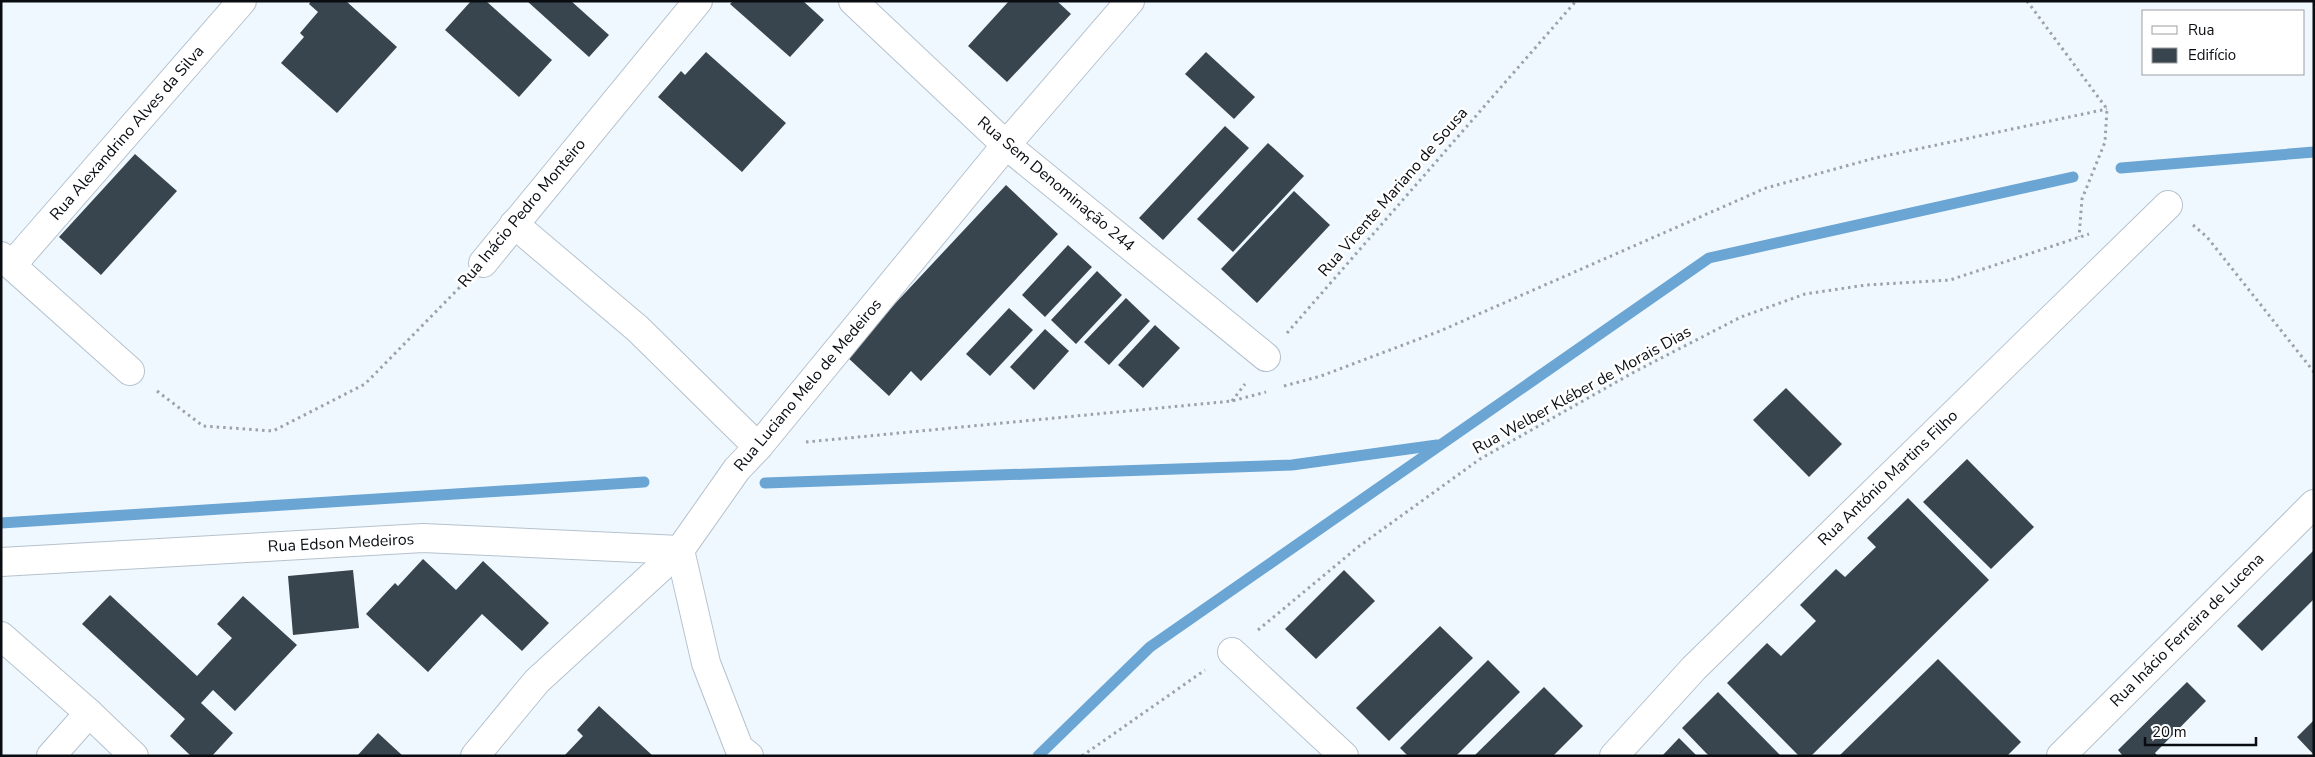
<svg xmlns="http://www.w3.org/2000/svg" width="2315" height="757" viewBox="0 0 2315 757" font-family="'Nunito Sans',sans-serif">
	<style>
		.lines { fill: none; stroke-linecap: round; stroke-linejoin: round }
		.stream { stroke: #6aa5d3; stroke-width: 11 }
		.building { fill: #39454e }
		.street-casing { stroke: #b5c2cd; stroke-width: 30 }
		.path { stroke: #9ba2a8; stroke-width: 3; stroke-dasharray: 2.5 4; stroke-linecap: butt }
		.street { stroke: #fff; stroke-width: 28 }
		.labels { text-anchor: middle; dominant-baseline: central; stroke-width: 5; stroke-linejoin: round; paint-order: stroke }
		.street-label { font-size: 16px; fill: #090d11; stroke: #fff }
	</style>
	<rect width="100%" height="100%" fill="#f0f8ff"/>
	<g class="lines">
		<g class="stream">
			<path d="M2121,168L2314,152"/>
			<path d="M765,483L1292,465L1437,445"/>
			<path d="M1,523L644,482"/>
			<path d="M1038,756L1150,647L1709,258L2073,177"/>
		</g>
	</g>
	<g class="building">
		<path d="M311,1H346L397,47L337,113L281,63L304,37L300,33L318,12L309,4Z"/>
		<path d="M471,1H486L552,60L519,97L445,30Z"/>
		<path d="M527,1H571L609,35L589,57Z"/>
		<path d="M733,1H803L824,20L790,57L730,4Z"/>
		<path d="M1009,1H1057L1071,14L1007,82L968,46Z"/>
		<path d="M706,52L786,123L742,172L658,97L681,71L685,75Z"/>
		<path d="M1206,52L1255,97L1234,119L1185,74Z"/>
		<path d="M1225,126L1249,148L1163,240L1139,218Z"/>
		<path d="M1268,143L1304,176L1233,252L1197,219Z"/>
		<path d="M135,154L177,191L101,275L59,237Z"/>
		<path d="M1006,185L1058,234L921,381L911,371L889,396L846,356Z"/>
		<path d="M1294,191L1330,225L1257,303L1221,269Z"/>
		<path d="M1068,245L1092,267L1045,317L1022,295Z"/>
		<path d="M1097,271L1122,295L1076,344L1051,320Z"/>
		<path d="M1126,298L1150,321L1109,365L1084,342Z"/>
		<path d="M1009,308L1033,330L990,376L966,354Z"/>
		<path d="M1155,325L1180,348L1143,388L1118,365Z"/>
		<path d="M1045,329L1069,351L1034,390L1010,367Z"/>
		<path d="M1786,388L1842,444L1809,477L1753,420Z"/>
		<path d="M1967,459L2034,527L1991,569L1923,502Z"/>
		<path d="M1908,498L1989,580L1811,756H1799L1727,683L1767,643L1781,656L1816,621L1800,605L1836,569L1845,577L1876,547L1867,538Z"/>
		<path d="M2314,550V599L2262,651L2237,626Z"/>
		<path d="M423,559L456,590L483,561L549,623L522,651L482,614L428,672L366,614L395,583L398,586Z"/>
		<path d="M353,570L359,628L293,635L288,576Z"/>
		<path d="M1344,570L1375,601L1316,659L1285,629Z"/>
		<path d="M110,595L197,676L232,638L217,624L243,596L297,645L235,711L213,690L201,703L233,733L212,756H191L170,736L185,719L82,624Z"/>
		<path d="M1440,626L1473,658L1389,741L1356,708Z"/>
		<path d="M1938,659L2021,742L2007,756H1839Z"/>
		<path d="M1488,660L1520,692L1456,756H1408L1400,748Z"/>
		<path d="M2187,682L2206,701L2155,753L2158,756H2123L2118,750Z"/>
		<path d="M1544,687L1583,726L1553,756H1474Z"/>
		<path d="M1718,692L1781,756H1709L1682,728Z"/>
		<path d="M599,706L653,756H564L583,736L577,730Z"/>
		<path d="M2314,720V755L2297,737Z"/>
		<path d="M378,733L403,756H357Z"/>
		<path d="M1679,738L1697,756H1662Z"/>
	</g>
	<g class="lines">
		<defs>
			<g id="street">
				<path d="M853,1L1006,145L1266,357"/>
				<path d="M514,224L638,329L758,447"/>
				<path d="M1,256L130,371"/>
				<path d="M483,263L698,1"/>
				<path d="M12,265L242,1"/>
				<path d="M1,562L423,538L680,550L706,663L739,748L749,756"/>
				<path d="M1,636L89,713L134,756"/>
				<path d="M1232,652L1344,756"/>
				<path d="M51,756L89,713"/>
				<path d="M475,756L537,681L680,550L737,469L758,447L1006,145L1130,1"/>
				<path d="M1614,756L1694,668L2168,205"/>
				<path d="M2061,756L2314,504"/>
			</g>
		</defs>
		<use href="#street" class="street-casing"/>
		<g class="path">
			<path d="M2027,1L2107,109L2105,142L2082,199L2079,237"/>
			<path d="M2193,225L2207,237L2314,372"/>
			<path d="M1287,333L1576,1"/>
			<path d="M1284,386L1321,376L1440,331L1766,188L1875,158L2107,109"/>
			<path d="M157,391L203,426L273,431L365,384L461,286"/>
			<path d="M1232,401L1245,384"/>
			<path d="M806,442L1232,401L1266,392"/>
			<path d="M1258,630L1358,547L1480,459L1636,371L1741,317L1805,294L1866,285L1950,280L2089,234"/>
			<path d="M1082,756L1205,670"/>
		</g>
		<use href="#street" class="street"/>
	</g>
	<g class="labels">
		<g class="street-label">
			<text transform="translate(127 133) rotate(-49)">Rua Alexandrino Alves da Silva</text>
			<text transform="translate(1056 184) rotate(40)">Rua Sem Denominação 244</text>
			<text transform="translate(1393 192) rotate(-49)">Rua Vicente Mariano de Sousa</text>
			<text transform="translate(522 213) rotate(-50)">Rua Inácio Pedro Monteiro</text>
			<text transform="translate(808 385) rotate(-50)">Rua Luciano Melo de Medeiros</text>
			<text transform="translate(1582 390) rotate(-29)">Rua Welber Kléber de Morais Dias</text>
			<text transform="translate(1888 478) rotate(-44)">Rua António Martins Filho</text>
			<text transform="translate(341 543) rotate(-3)">Rua Edson Medeiros</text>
			<text transform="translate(2187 630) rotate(-45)">Rua Inácio Ferreira de Lucena</text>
		</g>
	</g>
	<rect width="2315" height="757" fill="none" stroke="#090d11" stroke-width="5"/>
	<rect x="2142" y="10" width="162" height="65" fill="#ffffff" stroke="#9d9ea0"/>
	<rect x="2152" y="26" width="25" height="8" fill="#ffffff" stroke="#9d9ea0"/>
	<text x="2188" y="35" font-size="15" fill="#090d11">Rua</text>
	<rect x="2152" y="48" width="25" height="15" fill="#39454e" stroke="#9d9ea0"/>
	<text x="2188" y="60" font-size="15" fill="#090d11">Edifício</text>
	<path d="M2145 737v8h111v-8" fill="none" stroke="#090d11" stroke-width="2.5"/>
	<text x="2152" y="737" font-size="15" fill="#090d11" stroke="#ffffff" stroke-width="4" paint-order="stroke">20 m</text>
</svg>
